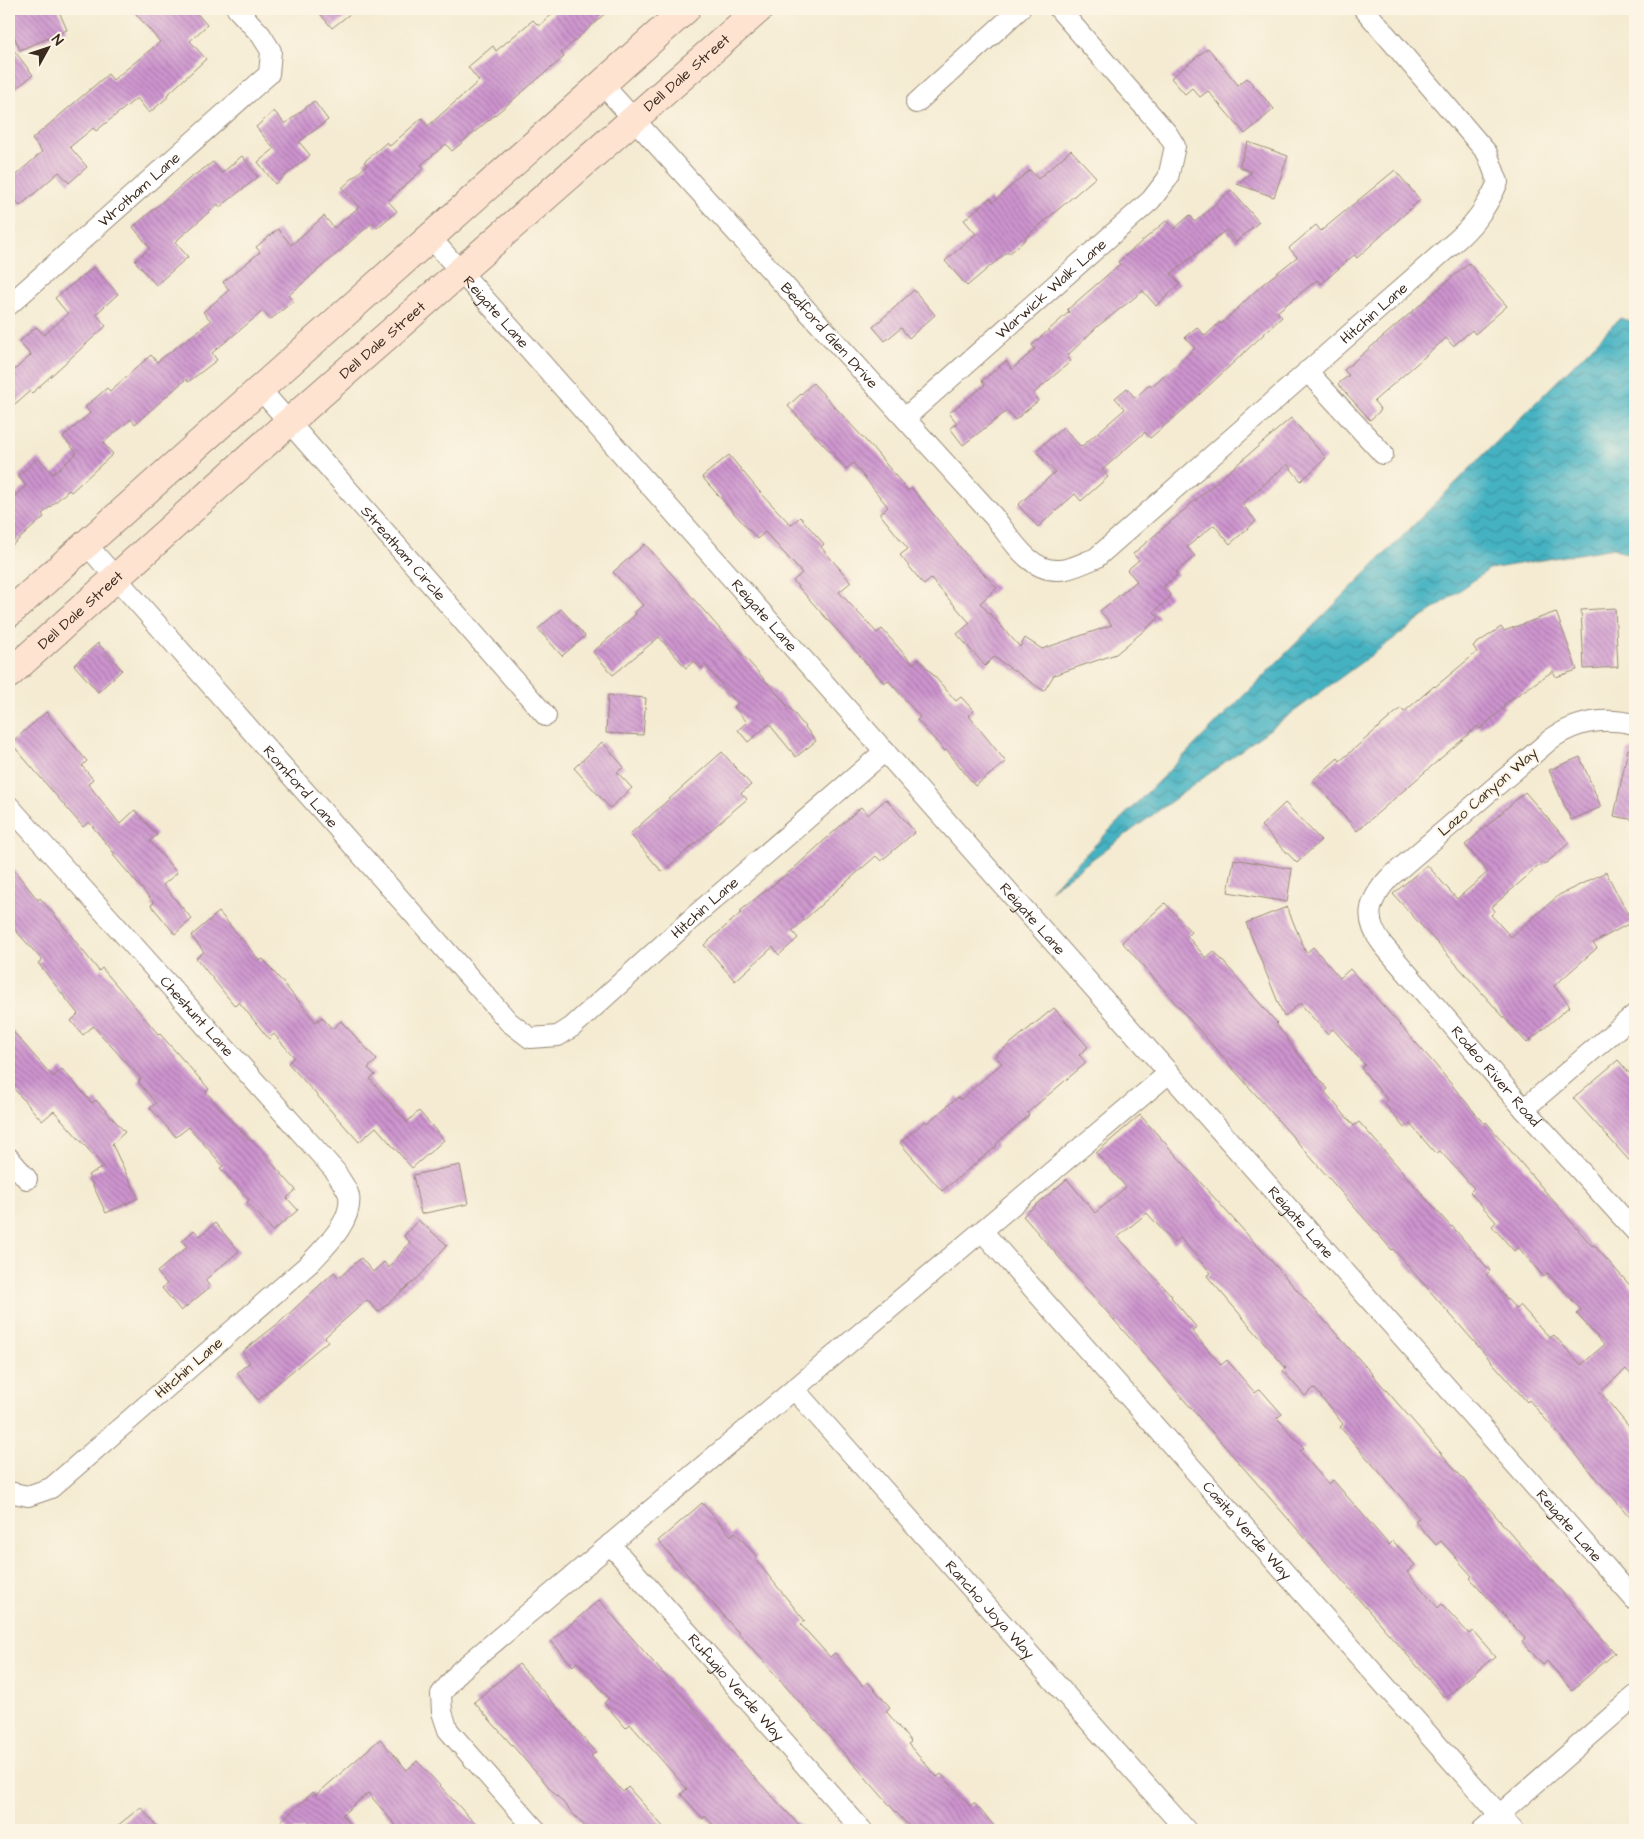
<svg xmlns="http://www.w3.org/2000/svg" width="1644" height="1839" viewBox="0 0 1644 1839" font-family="'Architects Daughter',sans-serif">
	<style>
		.water { fill: url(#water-waves); stroke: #406e70 }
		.building { fill: url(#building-back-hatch) }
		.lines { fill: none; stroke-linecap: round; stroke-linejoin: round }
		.street-casing { stroke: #988a78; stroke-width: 22 }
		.secondary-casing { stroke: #988a78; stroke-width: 30 }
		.street { stroke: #fff; stroke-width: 20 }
		.secondary { stroke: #fee3d1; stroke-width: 28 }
		.labels { text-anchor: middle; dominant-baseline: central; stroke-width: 4; stroke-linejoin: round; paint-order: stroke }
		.street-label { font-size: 15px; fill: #3b2a1e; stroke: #fcf5e5 }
	</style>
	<defs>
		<pattern id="water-waves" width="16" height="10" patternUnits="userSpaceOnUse" patternTransform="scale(1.25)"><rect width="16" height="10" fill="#45b2c2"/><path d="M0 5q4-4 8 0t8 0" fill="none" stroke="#3b919d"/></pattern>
		<pattern id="building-back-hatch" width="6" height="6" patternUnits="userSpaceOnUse" patternTransform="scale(1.25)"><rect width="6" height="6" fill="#cd94cf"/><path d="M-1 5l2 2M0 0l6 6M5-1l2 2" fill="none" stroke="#a879a7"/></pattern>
	</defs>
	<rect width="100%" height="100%" fill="#fcf5e5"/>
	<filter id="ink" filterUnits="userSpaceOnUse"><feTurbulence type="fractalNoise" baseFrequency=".02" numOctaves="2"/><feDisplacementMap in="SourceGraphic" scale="10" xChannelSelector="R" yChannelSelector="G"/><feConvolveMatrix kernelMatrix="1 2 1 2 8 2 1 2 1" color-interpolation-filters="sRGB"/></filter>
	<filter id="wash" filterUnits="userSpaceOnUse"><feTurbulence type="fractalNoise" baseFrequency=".0096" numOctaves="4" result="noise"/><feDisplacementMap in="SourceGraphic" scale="20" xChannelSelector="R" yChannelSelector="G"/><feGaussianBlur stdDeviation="1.12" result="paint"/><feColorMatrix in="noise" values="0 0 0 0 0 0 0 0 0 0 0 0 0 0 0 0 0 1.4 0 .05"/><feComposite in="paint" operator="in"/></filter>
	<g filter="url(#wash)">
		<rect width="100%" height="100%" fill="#f4ebd2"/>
		<path class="water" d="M1620,318L1635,323V557L1613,548L1489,569L1050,890Z"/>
		<g id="blocks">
			<g class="building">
				<path d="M9,9H58L67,30L20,50L9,24Z"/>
				<path d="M132,9H193L207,25L190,41L206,59L167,95L168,97L149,113L137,98L96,131L93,128L70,147L87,167L69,183L59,172L20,206L9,193V181L42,152L32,139L108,74L113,80L160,42Z"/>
				<path d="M316,9H356L332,28Z"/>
				<path d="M558,9H610L561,53L564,57L452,151L446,144L421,165L424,168L388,201L397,211L377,228L373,222L288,296L293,301L270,320L263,311L212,353L217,360L188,382L186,379L135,424L131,419L103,443L113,454L71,492L69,490L42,514L44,517L9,548V501L26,486L18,476L38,458L53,474L77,453L63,437L90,413L85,407L107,388L110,391L151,355L157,362L211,321L203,312L229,290L223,282L260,252L256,247L278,229L291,245L324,216L334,228L359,207L342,188L367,165L364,162L387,142L390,146L422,118L428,126L479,81L468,67L493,46L496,51L533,20L539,26Z"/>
				<path d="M9,44L33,75L9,94Z"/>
				<path d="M1208,48L1238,85L1247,78L1274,109L1245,134L1208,91L1200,97L1192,88L1185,94L1171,78Z"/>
				<path d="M314,101L328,120L299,142L310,155L275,184L258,162L274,149L256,127L274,111L285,124Z"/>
				<path d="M1248,142L1288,156L1274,197L1237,184L1252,172L1239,167Z"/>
				<path d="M1071,150L1096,177L1025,238L1026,239L1009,254L1007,252L967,286L945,261L976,234L964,220L990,198L993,202L1030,170L1038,179Z"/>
				<path d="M242,156L258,177L220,207L218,204L175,242L188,257L156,285L135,261L150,248L133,227L189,179L213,162L222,173Z"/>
				<path d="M1395,170L1420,200L1357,258L1354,255L1321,284L1317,280L1277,312L1282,317L1183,410L1150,438L1145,432L1102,470L1108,477L1081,501L1075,494L1038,527L1018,505L1055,472L1036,451L1063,427L1081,447L1125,409L1115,398L1127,388L1135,398L1150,384L1152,386L1195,348L1185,337L1197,327L1205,336L1220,322L1221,324L1263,284L1297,257L1289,248L1316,225L1321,231Z"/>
				<path d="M1231,190L1259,222L1236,242L1226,230L1171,274L1180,284L1156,306L1143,291L1098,326L1067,356L1071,361L1033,394L1038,401L1015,420L1007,411L963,445L950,428L957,423L949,413L985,385L982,381L1006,361L1012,369L1035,349L1032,345L1069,312L1067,310L1120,264L1118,262L1167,220L1174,229L1190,215L1195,222Z"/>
				<path d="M1469,263L1507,306L1475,334L1472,330L1453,346L1446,338L1374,401L1381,410L1370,420L1338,384L1349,375L1344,370Z"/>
				<path d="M94,267L118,294L96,314L106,326L32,393L30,391L9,409V375L31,355L19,342L36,327L44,335L68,314L55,298Z"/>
				<path d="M914,290L935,315L909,338L901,328L885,341L873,327Z"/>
				<path d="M813,383L877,453L908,491L912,488L968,557L997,588L980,603L1020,647L1025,638L1042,649L1112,625L1100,611L1137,581L1127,570L1139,560L1133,554L1291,418L1326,458L1301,481L1287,464L1242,504L1256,521L1230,544L1214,525L1187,547L1195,556L1176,572L1178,574L1163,587L1171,596L1154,612L1159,618L1116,654L1054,675L1044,691L994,657L985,666L957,634L970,623L931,579L924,585L900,555L908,549L880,514L888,507L853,463L846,469L788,406Z"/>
				<path d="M729,455L759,491L791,525L800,517L824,544L821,547L851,582L839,592L877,633L882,629L913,664L919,659L956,701L961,697L974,711L969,716L1006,762L975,786L947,750L945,751L917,720L920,717L888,680L884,683L793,581L802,573L765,532L757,539L702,477Z"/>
				<path d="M645,544L794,713L816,741L796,757L769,724L748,742L738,730L747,722L734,707L738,704L705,665L701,669L694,661L686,668L659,637L613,675L593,652L636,614L635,612L643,605L613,572Z"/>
				<path d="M1615,608L1618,667L1584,669L1581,610Z"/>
				<path d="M561,609L585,636L562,656L538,629Z"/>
				<path d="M1556,612L1577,670L1556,677L1553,671L1503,705L1505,707L1480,729L1478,726L1357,831L1313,780L1338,758L1340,761L1401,708L1404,712L1434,686L1435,687L1477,652L1473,646L1501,627L1504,631Z"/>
				<path d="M98,643L122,670L98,692L74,665Z"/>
				<path d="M608,695L646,698L643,735L606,733Z"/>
				<path d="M46,712L87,761L82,766L93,779L88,784L120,824L135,810L157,835L150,841L177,873L163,885L192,919L175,934L151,905L154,903L113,855L115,854L89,822L83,827L11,743Z"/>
				<path d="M602,742L624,767L617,772L632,788L610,808L574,768Z"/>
				<path d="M1628,749H1635V820L1614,816Z"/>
				<path d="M722,752L751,785L741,793L747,799L662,872L630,834Z"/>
				<path d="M1580,757L1601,807L1571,820L1549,770Z"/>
				<path d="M1525,792L1569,843L1544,865L1542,863L1492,907L1495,911L1491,915L1511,937L1559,895L1606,872L1632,922L1593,943L1597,948L1554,986L1570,1006L1527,1043L1393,894L1427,865L1457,899L1488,872L1465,845Z"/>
				<path d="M886,799L915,832L881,861L876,856L835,892L792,931L798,938L779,955L773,947L735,981L704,945L742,912L740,911L793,869L861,807L868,815Z"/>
				<path d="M1285,803L1321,840L1297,863L1261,826Z"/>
				<path d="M1234,859L1292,869L1287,902L1228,892Z"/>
				<path d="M9,864L38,900L40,898L53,913L99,971L102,968L159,1035L160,1034L209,1089L206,1092L250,1141L251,1140L296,1190L287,1198L298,1210L273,1231L247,1202L249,1200L220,1168L223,1166L189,1127L176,1137L150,1108L156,1103L138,1082L141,1079L93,1026L83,1035L71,1021L78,1014L38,963L42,960L9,923Z"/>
				<path d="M1165,903L1191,932L1187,936L1206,958L1214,951L1277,1023L1276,1024L1303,1060L1328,1089L1325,1092L1354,1126L1359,1122L1451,1227L1452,1226L1490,1271L1486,1275L1516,1309L1520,1305L1550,1338L1554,1335L1581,1365L1604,1345L1577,1314L1581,1310L1548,1273L1544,1277L1518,1247L1514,1251L1492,1226L1496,1222L1470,1192L1474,1188L1440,1151L1436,1154L1410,1124L1404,1128L1384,1103L1388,1100L1361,1068L1365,1065L1333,1029L1327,1034L1300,1003L1284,1017L1246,923L1287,907L1306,953L1313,947L1340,978L1350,969L1433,1062L1484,1124L1486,1122L1592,1246L1594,1245L1635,1291V1379L1626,1369L1600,1392L1635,1434V1523L1529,1400L1527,1402L1393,1249L1392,1250L1122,942Z"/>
				<path d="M219,912L260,961L263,959L316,1022L322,1017L332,1029L341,1021L377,1060L368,1068L375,1075L370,1079L407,1122L419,1111L444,1140L412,1168L376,1127L359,1142L288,1063L294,1057L274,1034L269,1039L239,1002L235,1006L196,958L204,952L191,936Z"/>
				<path d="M1054,1008L1088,1047L1079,1055L1086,1063L1027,1113L1029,1115L996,1144L997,1146L942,1191L900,1143L925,1121L927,1123L958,1097L960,1100L1002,1063L995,1056Z"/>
				<path d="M9,1027L53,1077L62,1069L92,1103L96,1100L125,1132L112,1144L138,1198L106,1213L88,1175L104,1167L54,1111L42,1121L9,1083Z"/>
				<path d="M1618,1060L1635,1080V1167L1573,1098Z"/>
				<path d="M1140,1115L1359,1359L1615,1653L1572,1690L1547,1661L1543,1665L1522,1641L1525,1638L1470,1578L1472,1576L1441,1541L1436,1545L1415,1521L1419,1518L1340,1427L1343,1424L1314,1388L1305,1396L1283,1371L1286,1368L1207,1276L1211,1273L1180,1238L1174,1243L1147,1213L1118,1237L1172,1296L1171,1297L1197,1328L1192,1331L1221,1365L1227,1360L1255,1393L1260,1389L1282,1414L1277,1418L1304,1448L1300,1451L1328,1484L1333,1480L1389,1545L1393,1541L1415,1565L1407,1572L1438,1608L1442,1604L1469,1634L1473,1631L1495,1656L1445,1698L1023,1216L1067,1179L1095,1213L1112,1199L1126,1187L1096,1153Z"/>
				<path d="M460,1165L468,1204L421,1214L413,1175Z"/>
				<path d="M418,1220L447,1245L420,1276L378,1312L367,1300L325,1337L328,1341L258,1400L237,1373L250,1362L242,1352L280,1322L334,1272L339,1278L361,1258L373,1272L384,1262L389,1268L410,1242L404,1236Z"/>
				<path d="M215,1223L239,1251L205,1280L210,1287L181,1311L162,1288L167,1284L157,1272L187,1247L182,1241L194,1230L200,1236Z"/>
				<path d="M702,1503L731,1536L735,1532L757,1557L755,1559L805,1621L801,1625L830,1657L835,1653L863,1686L868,1682L890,1707L886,1711L911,1742L908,1744L937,1777L941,1774L970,1806L974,1803L998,1830H913L894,1810L658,1541Z"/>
				<path d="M599,1600L752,1775L804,1830H718L705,1816L703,1819L681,1794L687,1789L630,1724L626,1728L604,1703L609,1698L577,1662L573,1666L551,1641Z"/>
				<path d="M519,1664L596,1752L591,1756L623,1792L628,1787L666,1830H588L547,1785L474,1702Z"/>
				<path d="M380,1739L407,1770L417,1761L481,1830H400L368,1793L342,1815L355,1830H287L280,1822L313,1792L316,1795Z"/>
				<path d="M141,1807L160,1830H112Z"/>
			</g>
		</g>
	</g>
	<g filter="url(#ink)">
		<use href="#blocks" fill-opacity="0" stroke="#988a78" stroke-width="1"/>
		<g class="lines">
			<defs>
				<g id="street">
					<path id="s1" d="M602,84L994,517C1011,538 1029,572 1059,570C1071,570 1085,562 1096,558L1459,238C1477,221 1488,205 1498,182L1487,153L1364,9"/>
					<path d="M916,103L1020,9"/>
					<path id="s2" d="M430,237L1635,1600"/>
					<path id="s3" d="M9,305L269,74L271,51L261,35L237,9"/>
					<path d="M1307,371L1383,454"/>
					<path id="s4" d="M260,389L546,716"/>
					<path id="s5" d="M905,418L1151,200L1168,178L1175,146L1167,133L1059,9"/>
					<path id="s6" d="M86,544L509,1022L530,1038L558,1036L572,1027L699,912L885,751"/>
					<path id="s7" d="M1635,724C1605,717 1577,721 1551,739L1389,878C1368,901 1363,919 1383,945L1524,1109L1635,1231"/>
					<path id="s8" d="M9,806L336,1172C339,1179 348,1189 349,1196C353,1221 325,1247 310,1263L51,1488L28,1496L9,1492"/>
					<path d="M1524,1109L1635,1014"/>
					<path d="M9,1158L27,1179"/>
					<path id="s9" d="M982,1231L1513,1830"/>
					<path id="s10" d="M794,1389L1186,1830"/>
					<path id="s11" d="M610,1544L862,1830"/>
					<path d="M536,1830L448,1730L442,1712L441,1694L460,1671L1169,1073"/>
					<path d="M1482,1830L1635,1696"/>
				</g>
				<g id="secondary">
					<path d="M9,613L686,9"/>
					<path id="s12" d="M9,674L289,422L759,9"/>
				</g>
			</defs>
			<use href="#street" class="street-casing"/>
			<use href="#secondary" class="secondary-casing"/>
			<use href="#street" class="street"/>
			<use href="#secondary" class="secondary"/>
		</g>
	</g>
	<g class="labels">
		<g class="street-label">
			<text stroke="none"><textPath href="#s12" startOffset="906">Dell Dale Street</textPath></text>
			<text stroke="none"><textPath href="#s3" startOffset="174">Wrotham Lane</textPath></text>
			<text stroke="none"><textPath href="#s5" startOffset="195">Warwick Walk Lane</textPath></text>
			<text stroke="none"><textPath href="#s2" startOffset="100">Reigate Lane</textPath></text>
			<text stroke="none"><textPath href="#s1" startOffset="1081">Hitchin Lane</textPath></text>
			<text stroke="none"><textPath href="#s1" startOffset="339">Bedford Glen Drive</textPath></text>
			<text stroke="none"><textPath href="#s12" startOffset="501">Dell Dale Street</textPath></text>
			<text stroke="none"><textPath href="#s4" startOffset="218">Streatham Circle</textPath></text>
			<text stroke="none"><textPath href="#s12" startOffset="96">Dell Dale Street</textPath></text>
			<text stroke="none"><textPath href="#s2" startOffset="505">Reigate Lane</textPath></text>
			<text stroke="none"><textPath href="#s6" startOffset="324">Romford Lane</textPath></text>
			<text transform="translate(1488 792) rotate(-41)">Lazo Canyon Way</text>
			<text stroke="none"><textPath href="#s6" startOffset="888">Hitchin Lane</textPath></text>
			<text stroke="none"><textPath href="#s2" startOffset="910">Reigate Lane</textPath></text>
			<text stroke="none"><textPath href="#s8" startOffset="282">Cheshunt Lane</textPath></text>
			<text stroke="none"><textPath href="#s7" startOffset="550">Rodeo River Road</textPath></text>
			<text stroke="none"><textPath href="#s2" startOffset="1315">Reigate Lane</textPath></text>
			<text transform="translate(189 1368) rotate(-41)">Hitchin Lane</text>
			<text stroke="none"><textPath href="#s2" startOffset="1720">Reigate Lane</textPath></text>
			<text stroke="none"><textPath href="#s9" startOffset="400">Casita Verde Way</textPath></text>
			<text stroke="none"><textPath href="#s10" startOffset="295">Rancho Joya Way</textPath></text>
			<text stroke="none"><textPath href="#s11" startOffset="191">Rufugio Verde Way</textPath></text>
		</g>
	</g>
	<rect width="1644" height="1839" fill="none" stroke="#fcf5e5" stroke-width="30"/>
	<g transform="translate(48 48) rotate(50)" stroke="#fcf5e5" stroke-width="4" paint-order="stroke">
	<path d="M0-4L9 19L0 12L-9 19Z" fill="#3b2a1e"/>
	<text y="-8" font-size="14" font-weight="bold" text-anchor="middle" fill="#3b2a1e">N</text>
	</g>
</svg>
